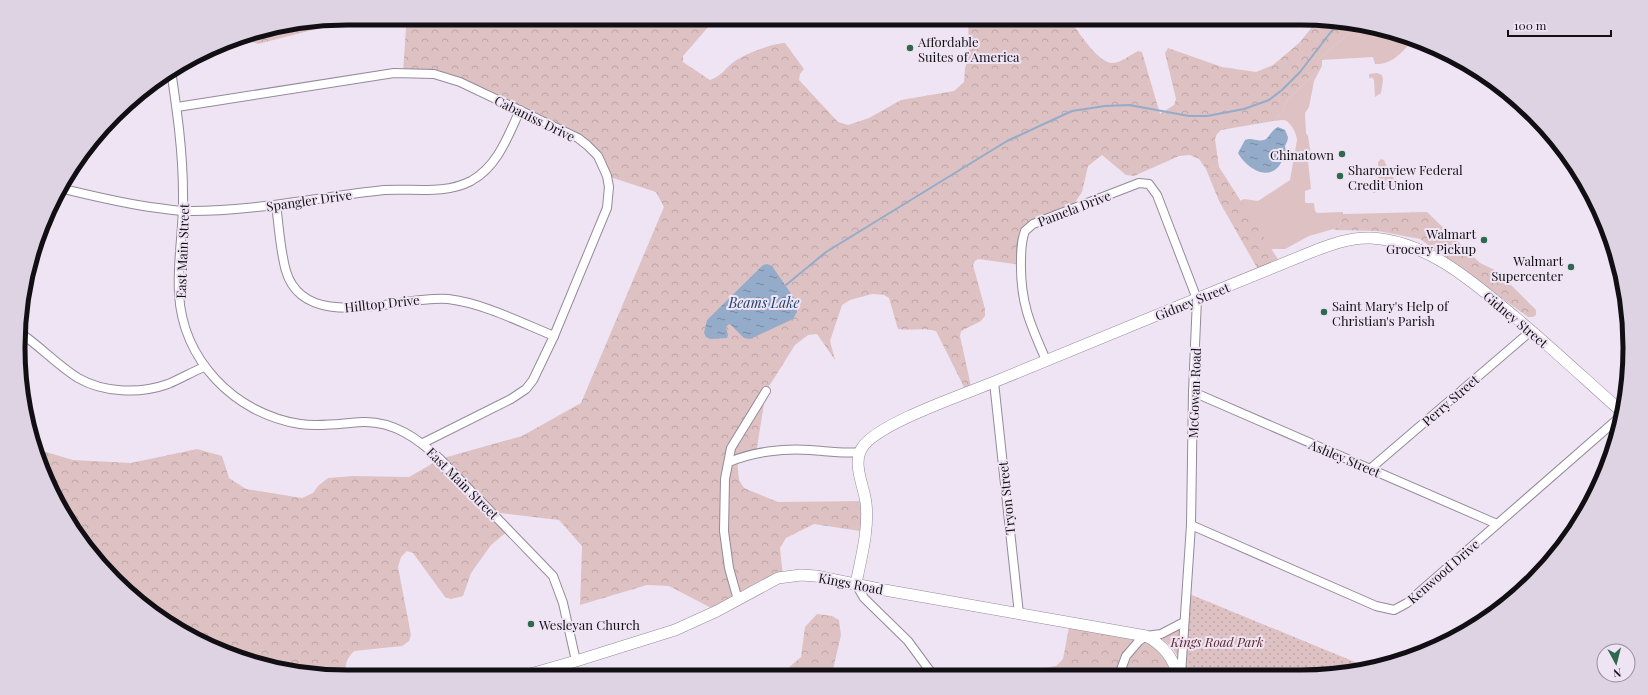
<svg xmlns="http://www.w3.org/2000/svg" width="1648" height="695" viewBox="0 0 1648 695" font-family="'Playfair Display',serif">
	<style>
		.grass { fill: #dec1c2 }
		.forest { fill: url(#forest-crowns) }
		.park { fill: url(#park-dots) }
		.water { fill: url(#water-ripples) }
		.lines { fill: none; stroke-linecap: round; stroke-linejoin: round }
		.stream { stroke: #94acc9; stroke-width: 2 }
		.street-casing { stroke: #948a99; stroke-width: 10 }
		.secondary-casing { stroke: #948a99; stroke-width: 12 }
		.street { stroke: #fff; stroke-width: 8 }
		.secondary { stroke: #fff; stroke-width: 11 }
		.poi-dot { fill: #30674f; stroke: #efe4f4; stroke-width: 1.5 }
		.labels { text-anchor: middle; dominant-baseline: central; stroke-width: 4; stroke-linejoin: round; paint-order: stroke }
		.poi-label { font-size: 13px; fill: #120f14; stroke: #efe4f4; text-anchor: start }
		.street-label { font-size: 13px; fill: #120f14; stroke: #efe4f4 }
		.park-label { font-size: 13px; font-style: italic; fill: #5b242a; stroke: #efe4f4 }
		.water-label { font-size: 14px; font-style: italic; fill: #20436b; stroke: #efe4f4 }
		.rim { fill: none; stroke: #120f14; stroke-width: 5 }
	</style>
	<defs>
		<pattern id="forest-crowns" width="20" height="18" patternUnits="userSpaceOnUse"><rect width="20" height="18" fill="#dec1c2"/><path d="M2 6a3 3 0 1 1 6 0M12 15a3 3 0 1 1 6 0" fill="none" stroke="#bda5a6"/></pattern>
		<pattern id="park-dots" width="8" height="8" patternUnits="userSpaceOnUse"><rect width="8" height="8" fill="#dec1c2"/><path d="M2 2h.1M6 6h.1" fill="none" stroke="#bda5a6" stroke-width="1.8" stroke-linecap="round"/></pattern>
		<pattern id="water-ripples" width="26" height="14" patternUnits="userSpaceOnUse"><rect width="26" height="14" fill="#94acc9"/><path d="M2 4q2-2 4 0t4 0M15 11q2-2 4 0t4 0" fill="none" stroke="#778aa2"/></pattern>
	</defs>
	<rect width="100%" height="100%" fill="#efe4f4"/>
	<g class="grass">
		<path d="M1357,27L1407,36L1414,39C1403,51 1393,65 1375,64L1373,57L1322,60V66L1314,81L1309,107L1305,113L1306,133L1308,136L1311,156L1308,161L1311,189L1305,191V202L1306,203H1314L1315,211L1317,213L1343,212V219L1337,228L1309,236L1285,249H1271L1240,201L1244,199L1258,201L1290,180L1297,140C1297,134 1290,120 1283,120C1280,120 1276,121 1273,121L1282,113L1287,100L1318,71V61L1320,58Z"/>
		<path d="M1377,73L1382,75L1383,80L1381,93L1375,97L1374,80L1372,77L1370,79L1369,76V74Z"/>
		<path d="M1381,159L1384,160L1390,174L1400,185L1401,192H1396L1395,186L1378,187L1377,192L1373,193V186L1378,183V162Z"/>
		<path d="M1181,629L1180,660L1172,647L1161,638Z"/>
	</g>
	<g class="forest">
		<path d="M347,18H359L258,44L238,37Z"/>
		<path d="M400,18H716L683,56V62L710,80C721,77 726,67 735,61C745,54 773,43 785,43L804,69L800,74L799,80L838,122L848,125L869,118L901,100L954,91L964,82L965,68L969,55L968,18H1068C1077,29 1098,64 1113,63C1121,63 1131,54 1138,51L1142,52L1160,114L1174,105L1176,99L1165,53L1168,48L1222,67L1256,72L1273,65L1299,43L1317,21L1357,27L1320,58L1318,61V71L1287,100L1282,113L1273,121L1221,130L1217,134L1215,139L1219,167L1281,264L1260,273L1219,201L1206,169L1199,159L1190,155L1179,156L1134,176L1126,175L1102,155L1088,166L1082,192L1070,210L1029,226L1021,265L978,259L975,261L973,265L985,309V316L981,321L961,331L960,336L972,391L967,393L936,331C924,327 911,331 898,329L889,298L884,295L872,294L850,300L842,305L830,341L835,360L817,334L808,335L795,345L766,391L756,454L737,459L739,480L744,488L778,502L866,501V532L814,524L786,538L780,548L783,577L717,611L669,586L647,585L580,605L582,546L559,520L492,512L509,530L491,545L471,573L463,596L451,599L445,597L413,553L407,551L401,557L398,567L411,635L409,641L402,646L354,651C346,660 344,665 347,677L241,659L147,609L100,565L62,512L39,450L73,460L131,463L197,449L222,456L229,478L246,489L302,498L313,493L318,486L328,478L353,476L409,477L440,459L522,436L581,403L664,207L656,192L607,176L587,145L460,82L403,73L406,27Z"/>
		<path d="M1427,212L1480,263L1497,271L1536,310V315L1533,317H1528L1420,239L1378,231L1333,230C1339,227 1343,221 1343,214Z"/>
		<path d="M817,614L832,616L839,620L841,635L832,674L833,676H779L801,657L805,627Z"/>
		<path d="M1070,622L1146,636L1178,675H1011L1013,673L1056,666L1063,659Z"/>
	</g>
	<path class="park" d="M1187,593L1367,667L1344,674L1181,675Z"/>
	<g class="water">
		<path d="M1278,127L1285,130L1288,137C1288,141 1286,143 1285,146C1285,148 1286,150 1286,152C1285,157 1281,163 1279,166C1266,182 1245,166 1238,153L1245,140C1252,137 1257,142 1264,140C1269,139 1270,131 1278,127Z"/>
		<path d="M767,264L772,266L794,298L797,312L793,319L750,339L744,338L731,325L729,324L726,327L728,335L727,338L710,339L706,337L704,333L707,320L763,265Z"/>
	</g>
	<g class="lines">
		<path class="stream" d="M786,285L826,252L1007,141L1072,111L1105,106L1129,105L1189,116H1207L1244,109L1269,100L1282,90L1300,72L1337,24"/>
		<defs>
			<g id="street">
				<path d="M171,70C177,111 183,152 183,194C184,227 177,260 179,293C182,360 235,414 300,424C322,427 342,423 363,422C394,421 418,439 440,459L553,576L563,603L576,661"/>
				<path d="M177,107L394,73L434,74L460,82L578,138L587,145L598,156L607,176L609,187L607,208L554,336L533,380L526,389L511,399L423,443"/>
				<path d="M60,188C93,196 125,204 158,208C167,209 176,211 185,211C252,212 318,197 384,190C413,188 444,195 471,181C498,166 508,136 520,110"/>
				<path d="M276,205C279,226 280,250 286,271C305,335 401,295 448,299C483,303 522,323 554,336"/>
				<path d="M19,332C40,346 57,365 78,378C104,393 140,394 168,384C180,379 192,372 204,367"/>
				<path d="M1046,360C1030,324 1020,302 1021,261C1021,251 1021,241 1025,231L1033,224L1139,183L1149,184L1157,195L1197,299L1193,392L1191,525L1181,675"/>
				<path d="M994,382L1019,614"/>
				<path d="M1193,392L1497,524"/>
				<path d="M729,462C753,452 783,448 810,450C827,451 843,454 860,452"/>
				<path d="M1370,469L1531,331"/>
				<path d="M1191,525L1376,606L1394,610L1407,603L1621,416"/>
				<path d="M856,584L864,598L908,641L933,675"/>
				<path d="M738,600L729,568L724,531L725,479L731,448L766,391"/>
				<path d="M1119,675L1126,656L1139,641L1146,636L1161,634L1184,622"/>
			</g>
			<g id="secondary">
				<path d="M856,584C861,557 869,531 866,503C864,486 852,464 862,448C876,424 965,394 994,382C1099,338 1204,296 1309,253C1329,245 1350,237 1371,238C1428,241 1474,283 1515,317C1552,348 1587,381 1622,412"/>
				<path d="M520,677L576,661L675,630L717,611L778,578L801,575L816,576L879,589L1146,636C1163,645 1172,656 1178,675"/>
			</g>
		</defs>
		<use href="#street" class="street-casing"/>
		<use href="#secondary" class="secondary-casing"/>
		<use href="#street" class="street"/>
		<use href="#secondary" class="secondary"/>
	</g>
	<g class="poi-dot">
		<circle cx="910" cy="48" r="4"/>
		<circle cx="1342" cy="154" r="4"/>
		<circle cx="1340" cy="176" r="4"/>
		<circle cx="1484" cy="240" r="4"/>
		<circle cx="1571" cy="267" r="4"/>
		<circle cx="1324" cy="312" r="4"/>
		<circle cx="531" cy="624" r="4"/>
	</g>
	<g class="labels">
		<g class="poi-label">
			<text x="918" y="41">Affordable<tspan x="918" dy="15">Suites of America</tspan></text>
			<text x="1334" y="154" text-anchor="end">Chinatown</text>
			<text x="1348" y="169">Sharonview Federal<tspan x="1348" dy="15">Credit Union</tspan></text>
			<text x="1476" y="233" text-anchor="end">Walmart<tspan x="1476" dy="15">Grocery Pickup</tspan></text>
			<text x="1563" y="260" text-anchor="end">Walmart<tspan x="1563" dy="15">Supercenter</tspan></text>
			<text x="1332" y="305">Saint Mary's Help of<tspan x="1332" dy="15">Christian's Parish</tspan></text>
			<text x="539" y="624">Wesleyan Church</text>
		</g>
		<g class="street-label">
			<text transform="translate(535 118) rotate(26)">Cabaniss Drive</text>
			<text transform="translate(309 200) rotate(-8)">Spangler Drive</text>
			<text transform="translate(1074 208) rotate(-21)">Pamela Drive</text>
			<text transform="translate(182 251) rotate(-88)">East Main Street</text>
			<text transform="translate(1192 301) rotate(-22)">Gidney Street</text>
			<text transform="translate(382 303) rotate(-6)">Hilltop Drive</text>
			<text transform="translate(1516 319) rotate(40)">Gidney Street</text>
			<text transform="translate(1194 393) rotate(-88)">McGowan Road</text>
			<text transform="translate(1450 400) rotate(-41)">Perry Street</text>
			<text transform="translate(1345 458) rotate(23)">Ashley Street</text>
			<text transform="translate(463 483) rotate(45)">East Main Street</text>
			<text transform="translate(1006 498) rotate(-96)">Tryon Street</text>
			<text transform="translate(1443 571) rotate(-41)">Kenwood Drive</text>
			<text transform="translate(851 583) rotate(11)">Kings Road</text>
		</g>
		<g class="park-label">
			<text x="1217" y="641">Kings Road Park</text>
		</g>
		<g class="water-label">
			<text x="764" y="302">Beams Lake</text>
		</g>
	</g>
	<path d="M0 0H1648V695H0ZM347 25H1301A322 322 0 0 1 1623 347V348A322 322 0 0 1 1301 670H347A322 322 0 0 1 25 348V347A322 322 0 0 1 347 25Z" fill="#ddd3e2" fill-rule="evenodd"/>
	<path class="rim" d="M347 25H1301A322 322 0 0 1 1623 347V348A322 322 0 0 1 1301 670H347A322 322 0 0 1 25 348V347A322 322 0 0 1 347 25Z"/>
	<g transform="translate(1616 663) rotate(173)"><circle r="19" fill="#efe4f4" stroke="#978f9a"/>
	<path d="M0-3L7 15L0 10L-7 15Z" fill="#30674f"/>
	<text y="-6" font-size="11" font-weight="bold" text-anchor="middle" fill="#120f14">N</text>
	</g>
	<path d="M1508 30v6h103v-6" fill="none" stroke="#120f14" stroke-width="2"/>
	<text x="1514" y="30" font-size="12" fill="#120f14" stroke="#efe4f4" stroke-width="3" paint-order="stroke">100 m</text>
</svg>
